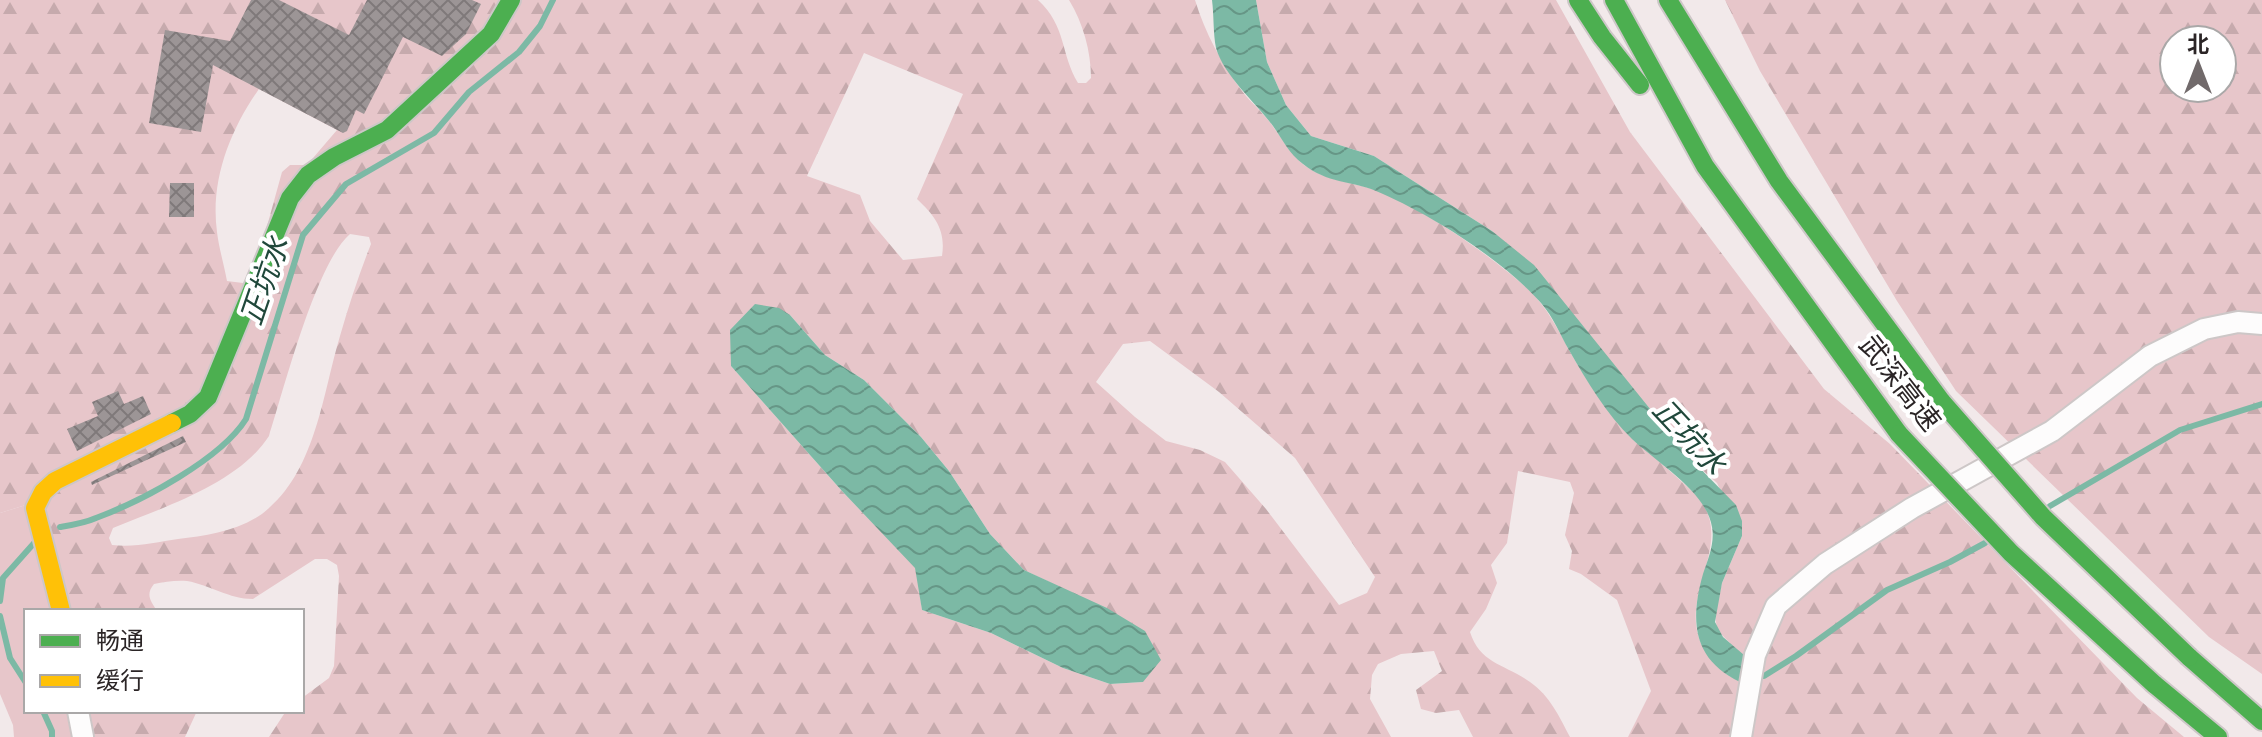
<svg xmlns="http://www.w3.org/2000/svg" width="2262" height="737" viewBox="0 0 2262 737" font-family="Karla,'Noto Sans SC',sans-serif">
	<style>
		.forest { fill: url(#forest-firs); fill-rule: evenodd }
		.green { fill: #e7c6ca }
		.water { fill: url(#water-waves) }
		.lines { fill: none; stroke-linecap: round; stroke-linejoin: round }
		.stream { stroke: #7cb9a5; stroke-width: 6 }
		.building { fill: url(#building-cross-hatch) }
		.street-casing { stroke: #cdc7c7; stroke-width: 24 }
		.fast-casing { stroke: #cdc7c7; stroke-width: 22 }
		.slow-casing { stroke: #cdc7c7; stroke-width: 22 }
		.street { stroke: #fdfcfc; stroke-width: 20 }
		.fast { stroke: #4caf50; stroke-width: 18 }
		.slow { stroke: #ffc107; stroke-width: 18 }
		.fast-bridge-casing { stroke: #cdc7c7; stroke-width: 22; stroke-linecap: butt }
		.fast-bridge { stroke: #4caf50; stroke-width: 18 }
		.labels { text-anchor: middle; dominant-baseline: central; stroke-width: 8; stroke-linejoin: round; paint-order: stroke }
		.street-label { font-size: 28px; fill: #2b2526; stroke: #fff }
		.water-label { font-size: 30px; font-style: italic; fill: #20483b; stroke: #fff }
	</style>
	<defs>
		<pattern id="forest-firs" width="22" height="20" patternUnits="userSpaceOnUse" patternTransform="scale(2)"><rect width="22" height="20" fill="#e7c6ca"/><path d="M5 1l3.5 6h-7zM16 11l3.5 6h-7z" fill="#c6aaad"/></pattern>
		<pattern id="water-waves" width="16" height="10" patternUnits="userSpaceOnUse" patternTransform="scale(2)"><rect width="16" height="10" fill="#7cb9a5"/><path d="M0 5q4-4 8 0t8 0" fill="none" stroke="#669686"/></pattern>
		<pattern id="building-cross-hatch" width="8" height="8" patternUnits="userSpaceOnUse" patternTransform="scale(2)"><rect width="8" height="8" fill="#9c9596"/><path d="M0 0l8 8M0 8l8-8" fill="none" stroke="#7f797a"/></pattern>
	</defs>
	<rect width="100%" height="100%" fill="#f2e9ea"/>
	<g class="forest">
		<path d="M0,0H1038C1067,27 1060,53 1078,83H1086L1091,78C1091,51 1083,23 1069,0H1195C1205,33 1222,64 1242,91C1252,104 1265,114 1274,128C1284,141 1291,155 1304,165C1326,181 1348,181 1372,189C1416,203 1496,259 1530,291C1547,308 1556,326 1567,346C1578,367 1592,388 1606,407C1631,441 1663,463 1693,492C1751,548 1645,616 1731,677L1730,643L1717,630L1715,614L1722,583L1742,536L1717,483L1688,457L1492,231L1374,156L1311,136L1286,105L1267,62L1256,0H1556L1630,132L1824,389L1890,444L2137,698L2184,737H1628L1651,691L1617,600L1581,574L1569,569L1572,551L1565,535L1574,493L1570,482L1518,471L1507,543L1491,565L1497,583L1486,609L1470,632C1480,664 1505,664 1530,682C1550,696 1559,716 1570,737H1473L1459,710L1436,713L1421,709L1416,690L1442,671L1434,651L1401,654L1378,664L1372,675L1370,699L1391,737H269L286,711H302V698L329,678L334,666L339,576L337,565L327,559H315L253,599C229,599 210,585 187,581C176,580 164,582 154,584C145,595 151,601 157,611H55L29,504L0,513ZM864,53L963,94L917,199C935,216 946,230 942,256L903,260L870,221L860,195L807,176ZM259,89L337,130L307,165H290L282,172L251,284L227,281C224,265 219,248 217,232C210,181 230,130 259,89ZM350,234L369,237L371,244C359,274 349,305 340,336C323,393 316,467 269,508C247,529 208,536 178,539C157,542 134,548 112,545L109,538L113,528C164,507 238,484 269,436C284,389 316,263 350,234ZM790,315L825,355L864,380L921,437L949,471L990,534L1024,570L1062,588L1143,682L1110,684L1063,668L991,633L922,610L916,568L842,491L731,366ZM1150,341L1219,392L1295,458L1375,577L1367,593L1339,605L1266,509L1225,462L1200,450L1166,441L1135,417L1096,382L1123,344Z"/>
		<path d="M1725,0H2262V674L2209,637L1956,391L1897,301L1760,71ZM2174,40H2222V88H2174Z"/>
		<path d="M73,711H197L185,737H78Z"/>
	</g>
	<path class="green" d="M29,504L55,611H26V711H73L78,737H14L13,725L0,694V513Z"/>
	<g class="water">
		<path d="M1212,0H1256L1267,62L1286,105L1311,136L1374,156L1492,231L1534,265L1688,456L1736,505L1742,521V536L1722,583L1715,622L1723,637L1744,655L1740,682C1692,659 1690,620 1703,574C1708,559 1715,543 1712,527C1706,491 1657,463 1632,439C1607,415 1586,380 1569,350C1559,333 1554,318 1541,303C1503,260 1429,213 1376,191C1350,180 1328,184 1303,164C1289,154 1283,140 1273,126C1257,104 1224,76 1216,48C1213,33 1214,15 1212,0Z"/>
		<path d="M755,304L779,308L790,315L825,355L864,380L921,437L949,471L990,534L1024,570L1107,608L1145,631L1161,660L1143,682L1110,684L1063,668L991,633L922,610L915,568L842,491L731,366L730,330Z"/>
	</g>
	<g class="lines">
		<g class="stream">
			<path d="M2050,506L2180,430L2262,404"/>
			<path d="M60,527C72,525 85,523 96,518C142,501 221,459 246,419L303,235L346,184L434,133L469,92L519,52L540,26L553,0"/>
			<path d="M0,601L3,578L35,542"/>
			<path d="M0,616L10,658L26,683"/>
			<path d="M1755,673L1764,676L1796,656L1887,590L1950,562L1985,543"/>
			<path d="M43,711L52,731V737"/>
		</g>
	</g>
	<g class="building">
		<path d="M251,0H279L349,35L367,0H472L481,4L466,34L442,56L403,37L364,114L356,110L347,131L343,133L213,65L201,132L149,123L165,30L230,41Z"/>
		<path d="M170,183H194V217H169Z"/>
		<path d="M118,391L124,404L143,396L151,414L77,451L67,429L98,416L92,402Z"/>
		<path d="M183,436L186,442L92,485L91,482Z"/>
	</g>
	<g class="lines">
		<defs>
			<g id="street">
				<path d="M78,711L83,737"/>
				<path d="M1741,737L1755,655L1776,606L1825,564L1912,508L2052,431L2150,356L2204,329L2238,322L2262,324"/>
			</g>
			<g id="fast">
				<path d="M1578,0L1602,37L1640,85"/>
				<path d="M1614,0L1705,166L1899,434"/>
				<path d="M1668,0L1779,181L1942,402"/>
				<path d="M172,423L190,414L208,397L290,198L308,175L334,157L387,130L491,34L511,0"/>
				<path d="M2189,657L2262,721"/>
				<path d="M2154,684L2218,737"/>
			</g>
			<path id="slow" d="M61,611L35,508L43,492L55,481L172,423"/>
		</defs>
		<use href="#street" class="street-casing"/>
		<use href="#fast" class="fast-casing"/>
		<use href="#slow" class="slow-casing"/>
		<use href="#street" class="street"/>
		<use href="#fast" class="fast"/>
		<use href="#slow" class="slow"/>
		<defs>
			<g id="fast-bridge">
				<path d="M1942,402L2043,517L2189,657"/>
				<path d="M1899,434L2011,553L2154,684"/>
			</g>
		</defs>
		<use href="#fast-bridge" class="fast-bridge-casing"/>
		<use href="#fast-bridge" class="fast-bridge"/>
	</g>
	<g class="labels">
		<g class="street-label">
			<text transform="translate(1900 383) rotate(52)">武深高速</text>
		</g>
		<g class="water-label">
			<text transform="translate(265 281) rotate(-71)">正坑水</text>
			<text transform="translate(1689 437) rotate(47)">正坑水</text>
		</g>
	</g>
	<rect x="24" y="609" width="280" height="104" fill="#ffffff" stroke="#aaa8a8" stroke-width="2"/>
	<rect x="40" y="635" width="40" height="12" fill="#4caf50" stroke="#aaa8a8" stroke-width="2"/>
	<text x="96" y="649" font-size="24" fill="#2b2526">畅通</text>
	<rect x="40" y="675" width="40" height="12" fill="#ffc107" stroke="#aaa8a8" stroke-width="2"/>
	<text x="96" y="689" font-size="24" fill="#2b2526">缓行</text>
	<g transform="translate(2198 64)"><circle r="38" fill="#ffffff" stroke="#aaa8a8" stroke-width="2"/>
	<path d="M0-6L14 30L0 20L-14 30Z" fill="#716a6b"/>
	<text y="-12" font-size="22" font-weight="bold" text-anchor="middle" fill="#2b2526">北</text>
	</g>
</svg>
